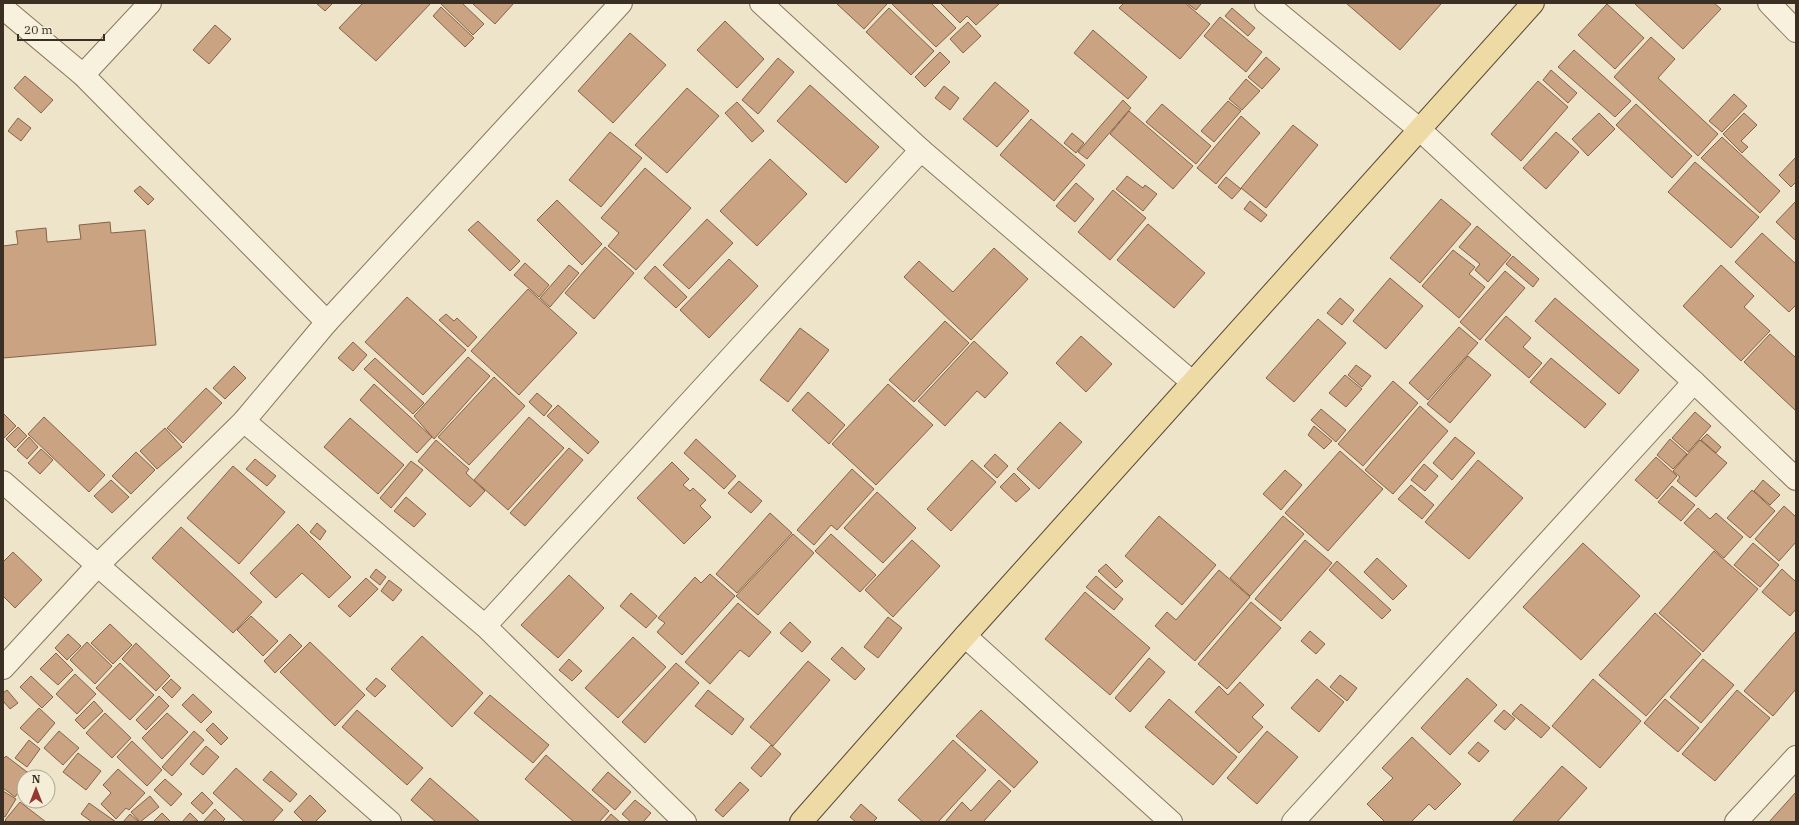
<svg xmlns="http://www.w3.org/2000/svg" width="1799" height="825" viewBox="0 0 1799 825" font-family="'IBM Plex Serif',serif">
	<style>
		.building { fill: #c9a382; stroke: #876346 }
		.lines { fill: none; stroke-linecap: round; stroke-linejoin: round }
		.minor-casing { stroke: #89775f; stroke-width: 24 }
		.major-casing { stroke: #574633; stroke-width: 24 }
		.minor { stroke: #f8f1dd; stroke-width: 22 }
		.major { stroke: #eddaa5; stroke-width: 22 }
	</style>
	<rect width="100%" height="100%" fill="#ede4ca"/>
	<g class="building">
		<path d="M316,3H333L325,11Z"/>
		<path d="M363,3H431L376,61L339,28Z"/>
		<path d="M440,3H462L484,24L473,35Z"/>
		<path d="M472,3H514L495,24Z"/>
		<path d="M836,3H887V4L864,29Z"/>
		<path d="M891,3H931L956,28L936,47Z"/>
		<path d="M940,3H1000L976,25L967,16L960,23Z"/>
		<path d="M1124,3H1185L1210,24L1180,59L1119,8Z"/>
		<path d="M1187,3H1200L1201,4L1196,10Z"/>
		<path d="M1346,3H1439L1441,4L1400,50Z"/>
		<path d="M1634,3H1714L1721,9L1683,49Z"/>
		<path d="M1607,4L1644,38L1615,69L1578,35Z"/>
		<path d="M441,7L474,38L465,47L433,16Z"/>
		<path d="M889,8L934,51L911,75L866,32Z"/>
		<path d="M1232,8L1255,28L1248,36L1225,16Z"/>
		<path d="M1220,17L1262,52L1246,72L1204,36Z"/>
		<path d="M725,21L764,59L737,88L697,50Z"/>
		<path d="M968,22L981,36L963,53L950,39Z"/>
		<path d="M215,25L231,39L209,64L193,50Z"/>
		<path d="M1093,30L1147,77L1128,99L1074,53Z"/>
		<path d="M630,33L666,65L613,123L578,91Z"/>
		<path d="M1651,37L1675,59L1658,78L1718,134L1698,156L1614,77Z"/>
		<path d="M1574,50L1631,101L1615,117L1558,67Z"/>
		<path d="M940,52L950,62L925,87L915,77Z"/>
		<path d="M1266,57L1280,69L1262,89L1248,77Z"/>
		<path d="M778,58L794,72L758,114L742,100Z"/>
		<path d="M1551,70L1577,93L1568,103L1543,80Z"/>
		<path d="M25,76L53,100L41,113L14,88Z"/>
		<path d="M1246,79L1260,91L1242,110L1229,99Z"/>
		<path d="M1538,81L1568,107L1521,161L1491,134Z"/>
		<path d="M995,82L1029,111L997,147L963,119Z"/>
		<path d="M810,85L879,147L846,183L777,121Z"/>
		<path d="M944,86L959,98L950,110L935,98Z"/>
		<path d="M687,88L719,116L667,173L635,145Z"/>
		<path d="M1734,94L1747,106L1722,132L1709,121Z"/>
		<path d="M1123,100L1131,108L1087,159L1078,152Z"/>
		<path d="M1228,101L1241,111L1214,142L1201,131Z"/>
		<path d="M737,102L764,131L752,142L725,113Z"/>
		<path d="M1162,104L1211,146L1196,164L1146,122Z"/>
		<path d="M1636,104L1692,156L1672,178L1616,125Z"/>
		<path d="M1129,111L1193,166L1173,189L1110,134Z"/>
		<path d="M1599,113L1615,129L1588,156L1572,139Z"/>
		<path d="M1744,113L1757,125L1741,141L1748,147L1742,153L1723,134Z"/>
		<path d="M1241,116L1260,133L1216,184L1197,168Z"/>
		<path d="M18,118L31,128L21,141L8,131Z"/>
		<path d="M1031,119L1085,165L1054,201L1000,155Z"/>
		<path d="M1293,125L1318,145L1266,208L1241,188Z"/>
		<path d="M610,132L642,158L601,207L569,180Z"/>
		<path d="M1556,132L1579,152L1546,189L1523,168Z"/>
		<path d="M1072,133L1084,143L1076,153L1064,143Z"/>
		<path d="M1722,137L1780,191L1760,213L1701,158Z"/>
		<path d="M1796,157V182L1791,187L1779,175Z"/>
		<path d="M770,159L807,194L757,246L720,211Z"/>
		<path d="M1695,162L1759,217L1731,248L1668,192Z"/>
		<path d="M645,168L691,208L636,270L608,246L619,233L601,218Z"/>
		<path d="M1127,176L1143,188L1145,185L1157,194L1143,211L1116,189Z"/>
		<path d="M1226,177L1241,189L1232,199L1218,187Z"/>
		<path d="M1076,183L1094,199L1075,222L1056,206Z"/>
		<path d="M140,186L154,199L148,205L134,191Z"/>
		<path d="M1113,190L1146,218L1110,260L1078,232Z"/>
		<path d="M1441,199L1471,224L1420,283L1390,258Z"/>
		<path d="M557,200L602,244L582,265L537,220Z"/>
		<path d="M1250,201L1267,215L1261,222L1244,209Z"/>
		<path d="M1796,201V241L1776,222Z"/>
		<path d="M707,219L733,243L689,289L663,265Z"/>
		<path d="M478,221L520,261L510,271L468,230Z"/>
		<path d="M110,222L111,233L145,230L156,345L3,358V246L18,244L16,231L46,228L47,242L81,239L79,225Z"/>
		<path d="M1148,224L1205,273L1174,308L1117,260Z"/>
		<path d="M1477,226L1511,255L1488,282L1475,270L1480,264L1459,247Z"/>
		<path d="M1762,233L1796,264V305L1789,312L1735,262Z"/>
		<path d="M605,247L634,273L594,319L565,293Z"/>
		<path d="M994,248L1028,279L971,340L904,277L919,261L953,292Z"/>
		<path d="M1453,250L1475,267L1469,274L1485,287L1459,318L1422,286Z"/>
		<path d="M1513,256L1539,279L1533,287L1506,264Z"/>
		<path d="M729,259L758,286L709,338L680,310Z"/>
		<path d="M525,263L549,285L539,297L514,275Z"/>
		<path d="M569,265L579,273L550,307L540,298Z"/>
		<path d="M1721,265L1754,296L1744,307L1770,331L1741,361L1683,306Z"/>
		<path d="M655,266L687,297L676,308L644,278Z"/>
		<path d="M1505,271L1525,288L1480,340L1460,322Z"/>
		<path d="M1390,278L1423,306L1386,349L1353,321Z"/>
		<path d="M528,289L577,333L519,395L471,351Z"/>
		<path d="M407,297L466,350L423,395L365,342Z"/>
		<path d="M1340,298L1354,310L1342,325L1327,313Z"/>
		<path d="M1555,298L1639,370L1619,394L1535,321Z"/>
		<path d="M446,314L454,321L457,318L477,337L468,347L439,320Z"/>
		<path d="M1506,316L1531,338L1523,347L1542,363L1529,378L1485,340Z"/>
		<path d="M1318,319L1346,343L1294,402L1266,378Z"/>
		<path d="M945,321L969,343L914,402L889,380Z"/>
		<path d="M1459,327L1478,343L1428,400L1409,383Z"/>
		<path d="M800,328L829,350L788,402L760,380Z"/>
		<path d="M1770,334L1796,358V411L1744,362Z"/>
		<path d="M1081,336L1112,364L1086,392L1056,363Z"/>
		<path d="M974,341L1008,373L985,398L977,391L945,426L918,401Z"/>
		<path d="M353,342L367,355L353,371L338,358Z"/>
		<path d="M1468,356L1491,375L1450,423L1427,404Z"/>
		<path d="M468,357L490,376L434,439L414,416Z"/>
		<path d="M375,358L424,403L413,414L364,369Z"/>
		<path d="M1551,358L1606,404L1585,428L1530,382Z"/>
		<path d="M1356,365L1371,376L1362,387L1348,375Z"/>
		<path d="M234,366L246,378L225,399L213,388Z"/>
		<path d="M1345,375L1362,389L1346,407L1329,393Z"/>
		<path d="M494,377L525,406L469,465L438,437Z"/>
		<path d="M1393,381L1418,403L1363,466L1338,444Z"/>
		<path d="M374,384L432,437L417,453L360,400Z"/>
		<path d="M888,384L933,425L876,485L832,444Z"/>
		<path d="M206,388L222,403L183,443L167,428Z"/>
		<path d="M808,392L845,425L829,444L792,410Z"/>
		<path d="M537,393L552,406L544,416L529,402Z"/>
		<path d="M558,405L599,442L588,454L547,416Z"/>
		<path d="M1420,406L1448,431L1393,494L1365,470Z"/>
		<path d="M1321,409L1346,430L1336,442L1311,420Z"/>
		<path d="M1695,412L1711,426L1688,452L1672,438Z"/>
		<path d="M3,413L16,426L4,438H3Z"/>
		<path d="M44,417L105,475L89,492L28,434Z"/>
		<path d="M529,417L564,448L508,510L474,480Z"/>
		<path d="M350,418L404,465L378,494L324,447Z"/>
		<path d="M1060,422L1082,442L1039,489L1017,469Z"/>
		<path d="M1314,426L1332,441L1324,449L1308,435Z"/>
		<path d="M18,427L27,436L15,448L6,439Z"/>
		<path d="M165,428L182,447L157,469L140,451Z"/>
		<path d="M1707,434L1721,447L1716,453L1701,440Z"/>
		<path d="M29,437L38,447L27,459L17,450Z"/>
		<path d="M1455,437L1475,453L1452,480L1433,463Z"/>
		<path d="M696,439L736,476L724,489L684,453Z"/>
		<path d="M1670,439L1687,454L1673,469L1657,455Z"/>
		<path d="M436,440L469,469L466,473L485,491L470,507L418,461Z"/>
		<path d="M1700,440L1727,463L1696,497L1677,481L1680,477L1673,471Z"/>
		<path d="M569,448L583,460L525,526L510,513Z"/>
		<path d="M41,449L53,460L40,474L28,463Z"/>
		<path d="M1340,451L1383,489L1328,551L1285,513Z"/>
		<path d="M136,452L155,470L131,494L112,476Z"/>
		<path d="M995,454L1008,466L997,478L984,466Z"/>
		<path d="M1656,457L1677,476L1657,499L1635,480Z"/>
		<path d="M255,459L276,476L267,486L246,469Z"/>
		<path d="M972,460L996,482L951,531L927,509Z"/>
		<path d="M1478,460L1523,498L1469,559L1425,522Z"/>
		<path d="M411,461L423,470L391,508L380,498Z"/>
		<path d="M672,462L689,479L683,485L690,491L693,488L706,500L700,506L711,517L684,544L637,498Z"/>
		<path d="M1424,464L1438,476L1425,491L1411,480Z"/>
		<path d="M233,466L285,512L239,564L187,518Z"/>
		<path d="M852,469L874,489L837,530L831,525L814,545L797,530Z"/>
		<path d="M1285,470L1302,485L1281,510L1263,494Z"/>
		<path d="M1014,473L1030,489L1016,502L1000,487Z"/>
		<path d="M111,480L129,497L112,513L94,496Z"/>
		<path d="M1763,480L1780,495L1770,505L1754,491Z"/>
		<path d="M739,481L762,501L751,513L728,493Z"/>
		<path d="M1411,485L1434,505L1422,519L1398,499Z"/>
		<path d="M1672,486L1695,505L1681,521L1658,502Z"/>
		<path d="M1752,490L1775,511L1750,538L1727,518Z"/>
		<path d="M877,492L916,528L883,563L844,528Z"/>
		<path d="M406,497L426,514L414,527L394,511Z"/>
		<path d="M1784,506L1796,517V542L1779,561L1755,539Z"/>
		<path d="M1698,508L1710,519L1716,513L1743,537L1724,558L1684,523Z"/>
		<path d="M770,513L792,533L737,593L716,574Z"/>
		<path d="M1159,516L1216,565L1182,605L1125,556Z"/>
		<path d="M1283,516L1304,534L1250,596L1230,578Z"/>
		<path d="M317,523L326,531L320,540L310,532Z"/>
		<path d="M298,524L351,577L329,598L302,573L276,598L250,573Z"/>
		<path d="M181,527L262,602L233,633L152,558Z"/>
		<path d="M793,534L814,553L758,615L736,596Z"/>
		<path d="M831,534L876,575L860,592L815,551Z"/>
		<path d="M912,540L940,566L893,617L865,590Z"/>
		<path d="M1305,540L1332,563L1281,621L1255,599Z"/>
		<path d="M1583,543L1640,596L1581,660L1523,607Z"/>
		<path d="M1753,543L1779,565L1760,587L1734,565Z"/>
		<path d="M1714,551L1758,589L1703,652L1659,613Z"/>
		<path d="M13,552L42,580L15,608L3,596V562Z"/>
		<path d="M1377,558L1407,586L1393,600L1364,572Z"/>
		<path d="M1337,561L1391,610L1382,619L1329,570Z"/>
		<path d="M1106,564L1123,581L1116,588L1098,571Z"/>
		<path d="M376,569L386,577L380,585L370,577Z"/>
		<path d="M1782,569L1796,582V609L1790,616L1762,592Z"/>
		<path d="M1219,570L1250,597L1195,661L1155,626L1167,612L1176,620Z"/>
		<path d="M710,574L735,596L682,655L657,632L665,623L658,618L695,577L701,583Z"/>
		<path d="M569,575L604,608L558,658L521,625Z"/>
		<path d="M1096,576L1123,599L1114,610L1086,587Z"/>
		<path d="M366,578L378,589L350,617L338,606Z"/>
		<path d="M389,580L402,590L393,601L381,591Z"/>
		<path d="M1085,592L1150,648L1110,695L1045,639Z"/>
		<path d="M631,593L657,616L646,628L620,606Z"/>
		<path d="M1251,602L1281,628L1227,689L1198,664Z"/>
		<path d="M738,603L771,632L749,657L740,650L710,684L685,662Z"/>
		<path d="M1655,613L1701,654L1646,716L1599,675Z"/>
		<path d="M251,616L278,641L263,656L237,630Z"/>
		<path d="M888,617L902,628L878,658L864,647Z"/>
		<path d="M790,622L811,642L802,652L780,633Z"/>
		<path d="M110,624L132,645L113,664L91,643Z"/>
		<path d="M1310,631L1325,644L1316,654L1301,641Z"/>
		<path d="M1796,631V689L1773,716L1744,691Z"/>
		<path d="M68,634L81,646L67,660L55,648Z"/>
		<path d="M290,634L302,646L275,673L264,661Z"/>
		<path d="M422,636L483,693L452,727L391,669Z"/>
		<path d="M633,637L666,667L618,718L585,688Z"/>
		<path d="M87,642L112,666L95,684L70,660Z"/>
		<path d="M310,642L365,695L335,726L280,672Z"/>
		<path d="M136,643L170,676L156,691L122,659Z"/>
		<path d="M842,647L865,669L855,680L831,659Z"/>
		<path d="M56,653L73,670L58,685L40,669Z"/>
		<path d="M1149,658L1165,672L1130,712L1115,698Z"/>
		<path d="M569,659L582,671L572,681L559,670Z"/>
		<path d="M1703,659L1734,685L1701,723L1670,697Z"/>
		<path d="M808,661L830,680L773,746L750,727Z"/>
		<path d="M120,663L154,695L130,720L96,688Z"/>
		<path d="M676,663L699,683L645,743L622,722Z"/>
		<path d="M75,674L96,694L77,714L56,694Z"/>
		<path d="M1340,675L1357,688L1347,701L1330,687Z"/>
		<path d="M31,676L53,697L42,708L20,687Z"/>
		<path d="M376,678L386,686L375,697L366,689Z"/>
		<path d="M1467,678L1497,705L1450,755L1421,728Z"/>
		<path d="M171,679L181,688L172,698L162,688Z"/>
		<path d="M1317,679L1344,702L1319,732L1291,708Z"/>
		<path d="M1593,679L1641,721L1600,768L1552,726Z"/>
		<path d="M1240,682L1264,705L1252,717L1263,727L1239,753L1195,712L1219,686L1228,695Z"/>
		<path d="M7,690L18,703L10,709L3,701V693Z"/>
		<path d="M708,690L744,719L732,735L695,706Z"/>
		<path d="M1737,690L1770,718L1715,781L1682,754Z"/>
		<path d="M193,694L212,712L201,723L182,705Z"/>
		<path d="M490,695L549,745L533,763L474,713Z"/>
		<path d="M159,696L169,706L146,730L136,720Z"/>
		<path d="M1169,699L1237,757L1213,785L1145,727Z"/>
		<path d="M1665,699L1699,728L1678,752L1644,723Z"/>
		<path d="M94,701L103,711L84,729L75,720Z"/>
		<path d="M1521,704L1550,728L1541,738L1512,714Z"/>
		<path d="M39,708L55,723L38,743L20,728Z"/>
		<path d="M357,710L423,768L407,785L342,727Z"/>
		<path d="M981,710L1038,762L1014,788L956,736Z"/>
		<path d="M1504,710L1515,719L1505,730L1494,721Z"/>
		<path d="M105,713L131,738L112,758L86,733Z"/>
		<path d="M167,713L188,732L162,759L142,738Z"/>
		<path d="M213,723L228,738L221,745L206,730Z"/>
		<path d="M59,731L79,748L63,765L44,748Z"/>
		<path d="M194,731L204,740L172,776L162,767Z"/>
		<path d="M1267,731L1298,757L1257,804L1227,778Z"/>
		<path d="M1412,737L1461,784L1435,810L1429,804L1411,822H1385L1367,804L1393,778L1382,768Z"/>
		<path d="M29,740L40,749L27,767L15,758Z"/>
		<path d="M953,740L986,770L938,822H923L898,800Z"/>
		<path d="M132,741L162,770L147,786L117,757Z"/>
		<path d="M1478,742L1489,751L1479,762L1468,753Z"/>
		<path d="M771,745L781,754L761,777L751,768Z"/>
		<path d="M206,746L219,757L203,775L190,764Z"/>
		<path d="M78,753L101,771L86,790L63,772Z"/>
		<path d="M546,755L609,811L599,822H574L525,779Z"/>
		<path d="M6,756L31,775L30,777H24V785L15,797L3,788V759Z"/>
		<path d="M1562,766L1587,788L1557,822H1512Z"/>
		<path d="M236,768L283,810L272,822H245L213,793Z"/>
		<path d="M118,769L145,793L129,810L126,808L116,819L101,804L111,793L103,785Z"/>
		<path d="M271,771L297,794L290,802L263,780Z"/>
		<path d="M608,772L631,792L615,810L592,790Z"/>
		<path d="M430,778L480,822H436L411,800Z"/>
		<path d="M165,779L182,794L171,806L154,790Z"/>
		<path d="M999,780L1011,791L983,822H945L962,802L971,811Z"/>
		<path d="M740,782L749,790L723,817L715,810Z"/>
		<path d="M3,791L16,799L5,817L3,816Z"/>
		<path d="M202,792L213,803L203,814L191,803Z"/>
		<path d="M1796,792V822H1769Z"/>
		<path d="M310,795L326,811L315,822H304L294,812Z"/>
		<path d="M150,796L159,807L140,822L131,812Z"/>
		<path d="M635,800L651,813L643,822H631L622,814Z"/>
		<path d="M20,802L46,822H7L5,820Z"/>
		<path d="M89,803L116,822H92L81,814Z"/>
		<path d="M861,804L877,818L873,822H856L850,817Z"/>
		<path d="M215,809L225,819L222,822H203Z"/>
		<path d="M162,813L171,822H153Z"/>
		<path d="M190,813L198,821L182,822Z"/>
		<path d="M130,814L139,822H123Z"/>
		<path d="M611,814L620,822H604Z"/>
	</g>
	<g class="lines">
		<defs>
			<g id="minor">
				<path d="M761,3L921,150L1192,382"/>
				<path d="M1266,3L1419,129L1694,382L1796,479"/>
				<path d="M1769,3L1796,31"/>
				<path d="M3,8L83,75L327,322"/>
				<path d="M83,75L150,3"/>
				<path d="M244,421L485,626L685,822"/>
				<path d="M3,482L390,822"/>
				<path d="M485,626L921,150"/>
				<path d="M965,636L1171,822"/>
				<path d="M3,668L98,565L244,421L327,322L621,3"/>
				<path d="M1293,822L1694,382"/>
				<path d="M1736,822L1796,757"/>
			</g>
			<path id="major" d="M801,822L965,636L1533,3"/>
		</defs>
		<use href="#minor" class="minor-casing"/>
		<use href="#major" class="major-casing"/>
		<use href="#minor" class="minor"/>
		<use href="#major" class="major"/>
	</g>
	<rect width="1799" height="825" fill="none" stroke="#3a2f22" stroke-width="8"/>
	<g transform="translate(36 789)"><circle r="19" fill="#f4eed9" stroke="#aaa290"/>
	<path d="M0-3L7 15L0 10L-7 15Z" fill="#953732"/>
	<text y="-6" font-size="11" font-weight="bold" text-anchor="middle" fill="#3a2f22">N</text>
	</g>
	<path d="M18 34v6h86v-6" fill="none" stroke="#3a2f22" stroke-width="2"/>
	<text x="24" y="34" font-size="12" fill="#3a2f22" stroke="#f4eed9" stroke-width="3" paint-order="stroke">20 m</text>
</svg>
